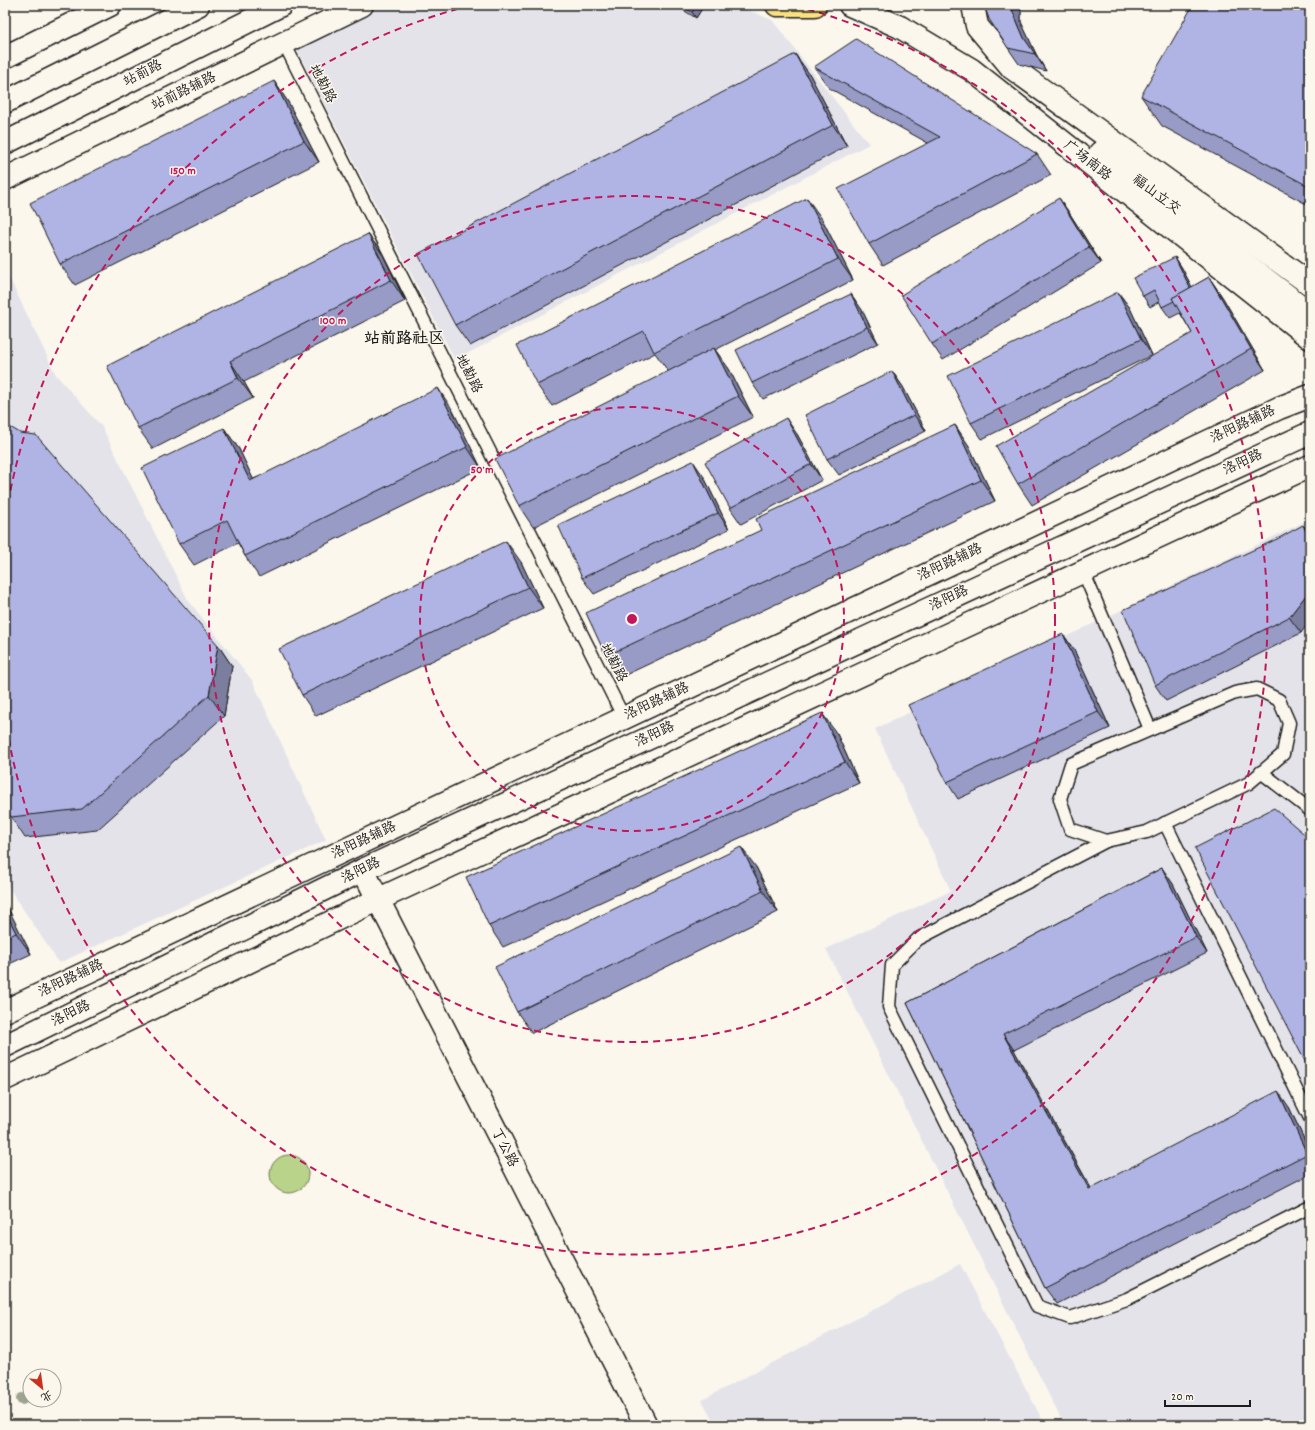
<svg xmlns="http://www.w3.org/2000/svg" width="1315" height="1430" viewBox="0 0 1315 1430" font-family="Dekko,'LXGW WenKai TC',sans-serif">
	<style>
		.built { fill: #e4e3ea }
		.green { fill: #b9d38a; stroke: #6a7853 }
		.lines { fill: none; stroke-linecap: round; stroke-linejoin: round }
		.lane-casing { stroke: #1c1c1c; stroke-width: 15 }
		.secondary-casing { stroke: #1c1c1c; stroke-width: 25 }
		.primary-casing { stroke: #1c1c1c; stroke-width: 25 }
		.path { stroke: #1c1c1c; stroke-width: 2.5; stroke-dasharray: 4 3; stroke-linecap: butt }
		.lane { stroke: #fbf7ec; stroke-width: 12 }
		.secondary { stroke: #fbf7ec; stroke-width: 22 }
		.primary { stroke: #fae180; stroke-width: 22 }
		.tree { fill: #9fa28e }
		.wall { fill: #979bc5; stroke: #1c1c1c }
		.shaded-wall { fill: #7b7ea0; stroke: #1c1c1c }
		.building { fill: #b0b4e5; stroke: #1c1c1c }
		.ring { fill: none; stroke: #c2185b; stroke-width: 2; stroke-dasharray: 7 5 }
		.labels { text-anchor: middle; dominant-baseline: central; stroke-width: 3; stroke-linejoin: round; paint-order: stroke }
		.street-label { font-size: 14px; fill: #1c1c1c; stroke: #fbf7ec }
		.quarter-label { font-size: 16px; font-weight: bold; fill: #1c1c1c; stroke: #fbf7ec }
		.centre { fill: #c2185b; stroke: #fbf7ec; stroke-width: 2 }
		.ring-label { font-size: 12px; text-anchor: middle; font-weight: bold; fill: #c2185b; stroke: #fbf7ec; stroke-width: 3; stroke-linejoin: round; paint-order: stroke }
	</style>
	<rect width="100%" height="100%" fill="#fbf7ec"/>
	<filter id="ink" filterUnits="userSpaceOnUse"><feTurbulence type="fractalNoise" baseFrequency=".025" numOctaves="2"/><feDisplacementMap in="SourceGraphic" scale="8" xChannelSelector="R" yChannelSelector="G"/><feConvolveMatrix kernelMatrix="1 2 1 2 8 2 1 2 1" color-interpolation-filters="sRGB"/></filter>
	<g filter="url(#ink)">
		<g class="built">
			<path d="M383,5H736L772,20L869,144L455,360L296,48Z"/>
			<path d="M5,269L56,375L102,427L188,600L252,680L326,840L59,963L5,882Z"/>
			<path d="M1310,519V1425H1064L826,949L951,891L875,729Z"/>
			<path d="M960,1264L1045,1425H715L702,1400Z"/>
		</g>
		<circle class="green" cx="289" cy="1174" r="19"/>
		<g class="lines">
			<defs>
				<g id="lane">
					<path d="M284,43L624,718"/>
					<path d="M1083,571L1150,729"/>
					<path d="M1257,689L1279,700L1289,723L1283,754L1249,783L1147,832L1106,841L1070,829L1060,799L1071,764L1235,693Z"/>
					<path d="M1261,772L1310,810"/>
					<path d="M1165,823L1310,1118"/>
					<path d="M1106,841L918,939L892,965L889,1007L1037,1306L1070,1318L1127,1299L1310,1207"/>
				</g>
				<g id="secondary">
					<path d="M850,5L900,27L972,70L1310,338"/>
					<path d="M973,5L977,26L1012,68L1310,284"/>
					<path d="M5,57L110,5"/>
					<path d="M5,102L198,5"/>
					<path d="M5,143L281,5"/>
					<path d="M1100,153L1310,313"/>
					<path d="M5,179L362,5"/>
					<path d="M363,870L646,1425"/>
					<path d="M5,1011L1279,408L1310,396"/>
					<path d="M5,1046L363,870L1310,433"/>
					<path d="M5,1079L377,900L1310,466"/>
				</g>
				<path id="primary" d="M777,5H815"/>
			</defs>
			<use href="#lane" class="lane-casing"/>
			<use href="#secondary" class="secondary-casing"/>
			<use href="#primary" class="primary-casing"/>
			<path class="path" d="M5,1418L7,1425"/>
			<use href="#lane" class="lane"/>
			<use href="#secondary" class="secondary"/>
			<use href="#primary" class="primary"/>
		</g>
		<circle class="tree" cx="22" cy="1399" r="6"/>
		<g class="wall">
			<path d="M675,5H701L703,7L696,18Z"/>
			<path d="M984,5H1021V22L1036,54L1046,71L1019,64L1008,48Z"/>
			<path d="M1310,6V206L1162,126L1141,96Z"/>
			<path d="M795,54L810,75L847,146L470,346L455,325Z"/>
			<path d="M814,67L1037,154L1051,175L883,265L869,244L928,143L829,88Z"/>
			<path d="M274,81L288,102L319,162L75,285L60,264Z"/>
			<path d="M1059,198L1070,214L1101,263L943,360L932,344Z"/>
			<path d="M822,219L853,280L715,350L729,369L753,417L533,527L519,506L668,371L655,353L552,406L537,385Z"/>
			<path d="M368,234L383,255L405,301L244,382L253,398L153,449L138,428Z"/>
			<path d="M1175,257L1182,268L1192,287L1209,277L1223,298L1265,370L1032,505L1018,484L1192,333L1180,313L1170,318L1162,307L1160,301L1150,307L1143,296Z"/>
			<path d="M1118,292L1130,308L1152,355L982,439L971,423Z"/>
			<path d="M851,294L862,310L878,343L763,399L752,383Z"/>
			<path d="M892,371L903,387L926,431L839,475L827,459Z"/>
			<path d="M452,409L481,468L259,577L245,556L238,543L194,565L179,544L224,428L239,449L253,479Z"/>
			<path d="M955,425L969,446L995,501L621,677L606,656L761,530Z"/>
			<path d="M797,434L822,480L741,524L730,508Z"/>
			<path d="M704,477L729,529L594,594L582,578Z"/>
			<path d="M1277,539L1301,633L1166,701L1155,685Z"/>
			<path d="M521,562L543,608L316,716L302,695Z"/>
			<path d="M1063,634L1074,650L1110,728L958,799L947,782Z"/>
			<path d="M218,645L232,666L224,716L97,830L25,838L11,817Z"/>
			<path d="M837,734L859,783L503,947L489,926Z"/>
			<path d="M756,867L778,912L532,1033L517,1012Z"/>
			<path d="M1162,868L1173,884L1207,953L1014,1050L1091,1188L1289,1107L1310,1152V1174L1057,1304L1045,1288L907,1003Z"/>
			<path d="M5,903L31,954L5,966Z"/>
		</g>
		<g class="shaded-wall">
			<path d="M697,5H701L703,7L696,18L692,12Z"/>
			<path d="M1010,5H1021V22L1036,54L1046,71L1035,54L1024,38Z"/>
			<path d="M795,54L810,75L847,146L833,125Z"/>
			<path d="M274,81L288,102L319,162L304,141Z"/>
			<path d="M807,198L822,219L853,280L838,259Z"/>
			<path d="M1059,198L1070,214L1101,263L1089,247Z"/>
			<path d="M368,234L383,255L405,301L391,280Z"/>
			<path d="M1175,257L1182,268L1200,303L1192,292Z"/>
			<path d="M1209,277L1223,298L1265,370L1251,349Z"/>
			<path d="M1118,292L1130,308L1152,355L1141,339Z"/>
			<path d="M851,294L862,310L878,343L867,327Z"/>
			<path d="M714,348L729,369L753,417L738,396Z"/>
			<path d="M230,361L244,382L253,398L238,378Z"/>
			<path d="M892,371L903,387L926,431L914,415Z"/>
			<path d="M438,388L452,409L481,468L467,447Z"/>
			<path d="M786,418L797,434L822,480L811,464Z"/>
			<path d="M955,425L969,446L995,501L981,480Z"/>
			<path d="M224,428L239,449L264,502L250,481Z"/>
			<path d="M693,461L704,477L729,529L718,513Z"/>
			<path d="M1303,525L1310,534V539Z"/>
			<path d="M506,541L521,562L543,608L528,587Z"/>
			<path d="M1310,590V621L1301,633L1289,617Z"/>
			<path d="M1063,634L1074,650L1110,728L1098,712Z"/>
			<path d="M218,645L232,666L224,716L209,695Z"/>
			<path d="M822,713L837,734L859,783L845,762Z"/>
			<path d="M741,847L756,867L778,912L763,891Z"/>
			<path d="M1162,868L1173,884L1207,953L1196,937Z"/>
			<path d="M5,903L6,904L31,954L16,933L5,911Z"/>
			<path d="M1003,1034L1014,1050L1100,1205L1089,1189Z"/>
			<path d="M1278,1091L1289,1107L1310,1152V1158L1307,1154Z"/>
		</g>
		<g class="building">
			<path d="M680,5H697L692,12Z"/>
			<path d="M984,5H1010L1024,38L1035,54L1008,48L989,19Z"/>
			<path d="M1193,5H1306L1310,6V187L1141,96Z"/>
			<path d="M856,39L1037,154L869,244L838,189L940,137L814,67Z"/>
			<path d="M795,54L833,125L455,325L418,254Z"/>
			<path d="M274,81L304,141L60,264L30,203Z"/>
			<path d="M807,198L838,259L654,352L644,331L537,385L517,345Z"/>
			<path d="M1059,198L1089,247L932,344L901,295Z"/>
			<path d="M368,234L391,280L230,361L238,378L138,428L107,366Z"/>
			<path d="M1175,257L1190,288L1172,298L1174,301L1162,307L1154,290L1143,296L1133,278Z"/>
			<path d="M1209,277L1251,349L1018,484L996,446L1192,333L1172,298Z"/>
			<path d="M1118,292L1141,339L971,423L948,376Z"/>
			<path d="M851,294L867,327L752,383L736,350Z"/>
			<path d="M714,348L738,396L519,506L495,459Z"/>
			<path d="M892,371L914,415L827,459L805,415Z"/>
			<path d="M438,388L467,447L245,556L227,520L179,544L142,468L224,428L250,481Z"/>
			<path d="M786,418L811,464L730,508L705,462Z"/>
			<path d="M5,424L20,433L36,435L218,645L209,695L82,809L11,817L5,808Z"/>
			<path d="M955,425L981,480L606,656L586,613L761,530L756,519Z"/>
			<path d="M693,461L718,513L582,578L558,525Z"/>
			<path d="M1303,525L1310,539V590L1289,617L1155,685L1123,610L1277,539Z"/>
			<path d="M506,541L528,587L302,695L279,649Z"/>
			<path d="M1063,634L1098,712L947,782L908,705Z"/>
			<path d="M822,713L845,762L489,926L466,877Z"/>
			<path d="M1274,808L1310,839V1071L1195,848Z"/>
			<path d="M741,847L763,891L517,1012L495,967Z"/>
			<path d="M1162,868L1196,937L1003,1034L1089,1189L1278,1091L1307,1154L1045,1288L907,1003Z"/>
			<path d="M5,911L16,933L5,938Z"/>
		</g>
	</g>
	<g class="ring">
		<circle cx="632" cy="619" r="212"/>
		<circle cx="632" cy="619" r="423"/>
		<path d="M6 514A635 635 0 0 1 468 6M796 6A635 635 0 1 1 6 724"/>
	</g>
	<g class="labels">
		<g class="street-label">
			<text transform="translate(143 74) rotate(-27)">站前路</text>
			<text transform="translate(322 84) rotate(63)">地勘路</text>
			<text transform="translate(184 92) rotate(-26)">站前路辅路</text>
			<text transform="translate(1087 161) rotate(38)">广场南路</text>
			<text transform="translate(1156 195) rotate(37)">福山立交</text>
			<text transform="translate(468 374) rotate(63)">地勘路</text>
			<text transform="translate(1243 425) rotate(-25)">洛阳路辅路</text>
			<text transform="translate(1243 463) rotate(-25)">洛阳路</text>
			<text transform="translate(950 563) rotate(-25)">洛阳路辅路</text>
			<text transform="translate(949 599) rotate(-25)">洛阳路</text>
			<text transform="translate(613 663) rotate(63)">地勘路</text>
			<text transform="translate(657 702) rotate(-25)">洛阳路辅路</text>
			<text transform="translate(655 735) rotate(-25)">洛阳路</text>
			<text transform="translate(364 841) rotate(-25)">洛阳路辅路</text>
			<text transform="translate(361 871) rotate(-26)">洛阳路</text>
			<text transform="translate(71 979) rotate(-25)">洛阳路辅路</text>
			<text transform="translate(71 1014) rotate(-26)">洛阳路</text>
			<text transform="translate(504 1148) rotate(63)">丁公路</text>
		</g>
		<g class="quarter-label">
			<text x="404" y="339">站前路社区</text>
		</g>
	</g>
	<circle cx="632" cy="619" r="6" class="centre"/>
	<g class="ring-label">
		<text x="183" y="174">150 m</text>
		<text x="333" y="324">100 m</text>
		<text x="482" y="473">50 m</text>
	</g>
	<rect width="1315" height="1430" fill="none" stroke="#fbf7ec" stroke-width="20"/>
	<rect x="10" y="10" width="1295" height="1410" fill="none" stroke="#1c1c1c" stroke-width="1.5" filter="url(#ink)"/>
	<g transform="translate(42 1388) rotate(151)"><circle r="19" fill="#fbf7ec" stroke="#a29f99"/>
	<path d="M0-3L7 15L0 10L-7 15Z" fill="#c8321e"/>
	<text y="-6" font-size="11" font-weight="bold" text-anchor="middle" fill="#1c1c1c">北</text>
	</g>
	<path d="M1165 1400v6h85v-6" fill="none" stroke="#1c1c1c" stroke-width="2"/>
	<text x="1171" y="1400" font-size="12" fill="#1c1c1c" stroke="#fbf7ec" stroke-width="3" paint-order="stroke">20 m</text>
</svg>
